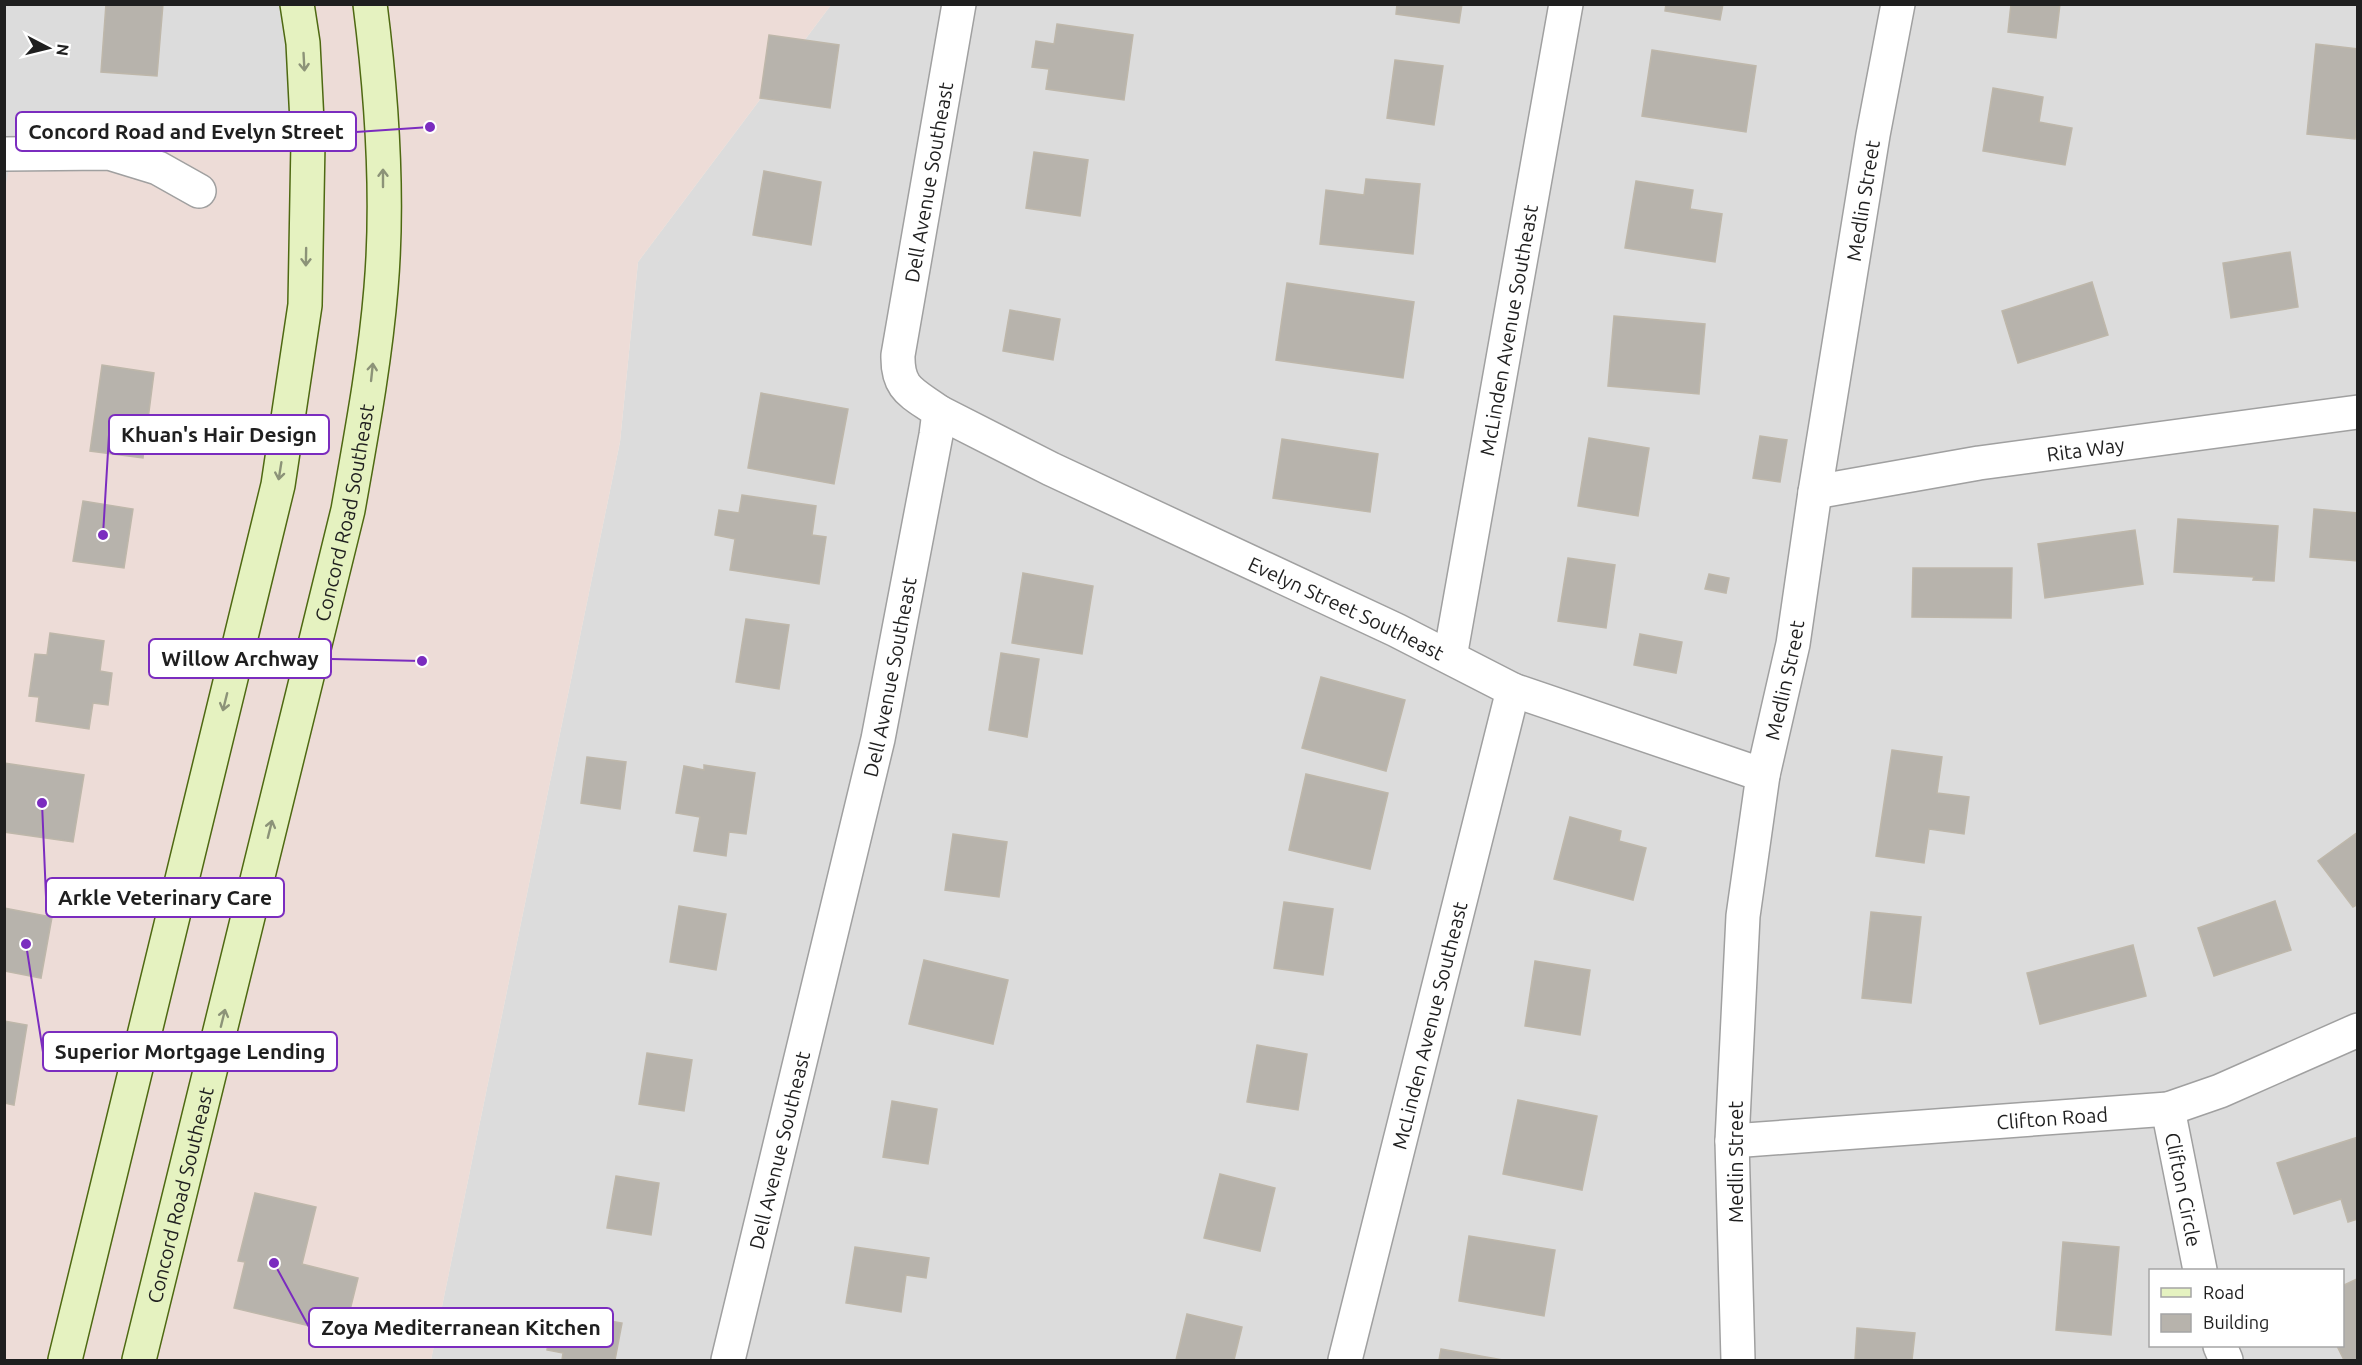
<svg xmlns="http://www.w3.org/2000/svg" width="2362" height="1365" viewBox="0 0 2362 1365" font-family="Ubuntu,sans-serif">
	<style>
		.residential { fill: #dcdcdc; fill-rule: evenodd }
		.commercial { fill: #eddcd7 }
		.building { fill: #b7b3ac; stroke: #beb7aa; stroke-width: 1.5 }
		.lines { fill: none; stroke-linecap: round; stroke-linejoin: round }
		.street-casing { stroke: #a0a0a0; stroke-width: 36 }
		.secondary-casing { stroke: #4e6912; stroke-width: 36 }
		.street { stroke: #fff; stroke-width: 33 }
		.secondary { stroke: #e5f2c0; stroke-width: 33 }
		.oneway { stroke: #8c9378 }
		.labels { text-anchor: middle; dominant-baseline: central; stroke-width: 4.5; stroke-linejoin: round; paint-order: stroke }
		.street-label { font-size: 20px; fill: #1f1f1f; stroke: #fff }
		.leader { fill: none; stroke: #7b2cbf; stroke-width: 2 }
		.callout-dot { fill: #7b2cbf; stroke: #fff; stroke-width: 2 }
		.callout { fill: #fff; stroke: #7b2cbf; stroke-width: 2 }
		.callout-label { font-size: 21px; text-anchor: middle; font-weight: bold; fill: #1f1f1f }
	</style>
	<rect width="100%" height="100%" fill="#eeede6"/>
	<g class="residential">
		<path d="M5,5H302L326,114L18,122L5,194Z"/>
		<path d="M831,5H2357V1360H431L620,442L638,262ZM2150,1270H2342V1346H2150Z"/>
	</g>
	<path class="commercial" d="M302,5H831L638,262L620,442L431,1360H5L4,194L18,122L325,114Z"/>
	<g class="building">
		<path d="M106,4H163L157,76L101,72Z"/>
		<path d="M1397,4H1462L1459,23L1396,14Z"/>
		<path d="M1666,4H1723L1720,20L1665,11Z"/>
		<path d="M2011,4H2060L2056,38L2008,32Z"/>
		<path d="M1057,24L1133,35L1124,100L1046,89L1049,69L1032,67L1036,41L1054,44Z"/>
		<path d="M769,35L839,45L830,108L760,98Z"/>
		<path d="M2316,44L2358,49V115L2355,139L2307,134Z"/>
		<path d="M1652,50L1756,66L1746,132L1642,116Z"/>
		<path d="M1395,60L1443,66L1434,125L1387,118Z"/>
		<path d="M1993,88L2043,97L2039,122L2072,128L2065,165L1983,151Z"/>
		<path d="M1034,152L1088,160L1080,216L1026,208Z"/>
		<path d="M764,171L821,182L811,245L753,235Z"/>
		<path d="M1366,179L1420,184L1413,254L1320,244L1326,190L1364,195Z"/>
		<path d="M1636,181L1693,190L1690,209L1722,214L1715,262L1625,248Z"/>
		<path d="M2290,252L2298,307L2231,318L2223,263Z"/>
		<path d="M2092,282L2108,335L2018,363L2002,311Z"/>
		<path d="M1287,283L1414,302L1403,378L1276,360Z"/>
		<path d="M1010,310L1060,319L1053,360L1003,351Z"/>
		<path d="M1614,316L1705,324L1699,394L1608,386Z"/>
		<path d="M102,365L154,373L143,458L90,451Z"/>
		<path d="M761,393L848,409L834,484L748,468Z"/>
		<path d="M1760,436L1787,440L1780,482L1753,478Z"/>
		<path d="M1589,438L1649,448L1638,516L1578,506Z"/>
		<path d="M1282,439L1378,454L1370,512L1273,498Z"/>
		<path d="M742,495L816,506L812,535L826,537L819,584L730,570L735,539L715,535L719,510L739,513Z"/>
		<path d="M83,501L133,509L124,568L73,561Z"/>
		<path d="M2314,509L2358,513V561L2310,557Z"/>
		<path d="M2178,519L2278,526L2274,581L2253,580L2254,577L2174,572Z"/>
		<path d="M2135,530L2143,584L2045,598L2038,544Z"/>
		<path d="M1568,558L1615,565L1606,628L1558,621Z"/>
		<path d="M1913,568H2012L2011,618L1912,617Z"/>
		<path d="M1023,573L1093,586L1082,654L1012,643Z"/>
		<path d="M1709,574L1729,578L1726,593L1705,589Z"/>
		<path d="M746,619L789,625L779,689L736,682Z"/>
		<path d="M50,633L104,641L100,671L112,673L108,705L93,703L89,729L36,721L39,697L29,696L35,654L47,655Z"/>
		<path d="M1640,634L1682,642L1676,673L1634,665Z"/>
		<path d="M1001,653L1039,659L1027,737L989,730Z"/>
		<path d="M1321,677L1405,700L1386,771L1302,748Z"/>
		<path d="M1892,750L1942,757L1937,793L1969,797L1964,834L1929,829L1924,863L1876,856Z"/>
		<path d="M587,757L626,762L620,809L581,803Z"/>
		<path d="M4,763L84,775L73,842L4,832Z"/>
		<path d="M704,765L755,773L746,834L729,832L726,856L694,851L700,817L676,813L684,766L704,770Z"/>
		<path d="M1306,774L1388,793L1370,869L1289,850Z"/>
		<path d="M1570,817L1621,831L1619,841L1646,848L1633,900L1554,879Z"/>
		<path d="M2358,832V904L2353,907L2318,861Z"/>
		<path d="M953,834L1007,842L999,897L945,890Z"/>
		<path d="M2275,901L2291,950L2214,976L2198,928Z"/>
		<path d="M1284,902L1333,909L1323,975L1274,968Z"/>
		<path d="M679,906L726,914L716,970L670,962Z"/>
		<path d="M4,908L52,917L41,978L4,971Z"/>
		<path d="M1871,912L1921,917L1911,1003L1862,998Z"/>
		<path d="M2133,945L2146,996L2040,1024L2027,973Z"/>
		<path d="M924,960L1008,980L993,1044L909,1024Z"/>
		<path d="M1535,961L1590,970L1580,1035L1525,1026Z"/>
		<path d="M4,1021L27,1025L14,1105L4,1103Z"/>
		<path d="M1257,1045L1307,1054L1298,1110L1247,1102Z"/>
		<path d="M647,1053L692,1060L684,1111L639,1104Z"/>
		<path d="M1518,1100L1597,1116L1582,1190L1503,1174Z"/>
		<path d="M892,1101L937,1109L928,1164L883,1157Z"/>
		<path d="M2358,1137V1219L2348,1222L2341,1199L2294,1214L2277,1163Z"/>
		<path d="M1220,1174L1275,1188L1260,1251L1204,1238Z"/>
		<path d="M616,1176L659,1183L651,1235L607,1228Z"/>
		<path d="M255,1193L316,1207L302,1264L358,1278L344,1334L234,1308L245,1262L238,1261Z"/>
		<path d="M1469,1236L1555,1250L1544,1316L1459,1301Z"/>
		<path d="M2063,1242L2119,1247L2111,1335L2056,1330Z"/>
		<path d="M855,1247L929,1258L926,1278L906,1275L901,1312L846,1303Z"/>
		<path d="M2357,1279L2358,1360H2344L2337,1346H2342V1286Z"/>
		<path d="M554,1311L622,1323L615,1360H562L563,1353L547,1350Z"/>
		<path d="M1187,1314L1242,1327L1234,1360H1176Z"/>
		<path d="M1857,1328L1915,1333L1912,1360H1855Z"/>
		<path d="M1441,1349L1503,1360H1439Z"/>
	</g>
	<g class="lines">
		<defs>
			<g id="street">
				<path d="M4,154L109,153L158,168L199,191"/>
				<path id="s1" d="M939,412L1051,469L1396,630L1513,690L1763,775"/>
				<path id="s2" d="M1815,492L1979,463L2358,412"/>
				<path id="s3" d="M1450,657L1566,4"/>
				<path id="s4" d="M2168,1109L2200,1270"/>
				<path id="s5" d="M1732,1141L2168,1109L2220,1091L2358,1030"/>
				<path d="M2220,1346L2226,1360"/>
				<path id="s6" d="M728,1360L878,739L936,435L939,412C913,393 897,390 898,355L959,4"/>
				<path id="s7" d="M1345,1360L1513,690"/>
				<path id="s8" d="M1738,1360L1732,1141L1743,916L1763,775L1793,644L1815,492L1873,135L1898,4"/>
			</g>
			<g id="secondary">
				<path d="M65,1360L278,485L305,305L308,142L303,43L297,4"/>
				<path id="s9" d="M139,1360L348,510C361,436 375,362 381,288C389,194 382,98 370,4"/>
			</g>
		</defs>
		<use href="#street" class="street-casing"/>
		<use href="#secondary" class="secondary-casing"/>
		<use href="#street" class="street"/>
		<use href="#secondary" class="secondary"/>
	</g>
	<defs><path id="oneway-shaft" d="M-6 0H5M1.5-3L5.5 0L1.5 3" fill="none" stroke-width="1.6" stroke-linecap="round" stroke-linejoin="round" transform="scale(1.5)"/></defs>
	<g class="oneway">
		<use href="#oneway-shaft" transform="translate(304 62) rotate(87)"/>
		<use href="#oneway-shaft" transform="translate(383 178) rotate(-90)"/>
		<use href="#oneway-shaft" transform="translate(306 257) rotate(91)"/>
		<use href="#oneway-shaft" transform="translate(372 372) rotate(-84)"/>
		<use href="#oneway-shaft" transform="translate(280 471) rotate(99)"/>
		<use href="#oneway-shaft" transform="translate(225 702) rotate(104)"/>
		<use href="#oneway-shaft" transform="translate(270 829) rotate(-76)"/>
		<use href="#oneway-shaft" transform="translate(223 1018) rotate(-76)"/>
	</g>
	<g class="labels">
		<g class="street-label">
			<text stroke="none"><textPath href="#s6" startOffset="1222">Dell Avenue Southeast</textPath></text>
			<text stroke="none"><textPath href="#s8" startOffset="1170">Medlin Street</textPath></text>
			<text stroke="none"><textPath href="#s3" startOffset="332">McLinden Avenue Southeast</textPath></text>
			<text stroke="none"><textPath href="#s2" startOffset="274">Rita Way</textPath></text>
			<text stroke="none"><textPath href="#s9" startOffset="872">Concord Road Southeast</textPath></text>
			<text stroke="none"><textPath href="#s1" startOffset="452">Evelyn Street Southeast</textPath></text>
			<text stroke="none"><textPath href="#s6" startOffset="702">Dell Avenue Southeast</textPath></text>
			<text stroke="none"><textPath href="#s8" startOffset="684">Medlin Street</textPath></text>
			<text stroke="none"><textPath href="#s7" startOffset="345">McLinden Avenue Southeast</textPath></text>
			<text stroke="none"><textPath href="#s5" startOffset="321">Clifton Road</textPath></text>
			<text stroke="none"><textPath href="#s6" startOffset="216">Dell Avenue Southeast</textPath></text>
			<text transform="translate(1735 1162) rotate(-90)">Medlin Street</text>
			<text stroke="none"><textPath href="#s4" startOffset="82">Clifton Circle</textPath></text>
			<text stroke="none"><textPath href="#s9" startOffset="170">Concord Road Southeast</textPath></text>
		</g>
	</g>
	<path class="leader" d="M430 127L356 132M103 535L109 435M422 661L331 659M42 803L46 897M26 944L43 1052M274 1263L309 1327"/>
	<g class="callout-dot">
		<circle cx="430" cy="127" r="6"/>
		<circle cx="103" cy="535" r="6"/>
		<circle cx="422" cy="661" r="6"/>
		<circle cx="42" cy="803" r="6"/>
		<circle cx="26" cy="944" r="6"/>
		<circle cx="274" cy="1263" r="6"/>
	</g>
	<g class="callout">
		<rect x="16" y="112" width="340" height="39" rx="6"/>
		<rect x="109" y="415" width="220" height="39" rx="6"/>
		<rect x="149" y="639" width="182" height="39" rx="6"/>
		<rect x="46" y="878" width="238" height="39" rx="6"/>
		<rect x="43" y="1032" width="294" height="39" rx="6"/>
		<rect x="309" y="1308" width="304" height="39" rx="6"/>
	</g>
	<g class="callout-label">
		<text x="186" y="139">Concord Road and Evelyn Street</text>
		<text x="219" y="442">Khuan's Hair Design</text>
		<text x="240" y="666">Willow Archway</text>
		<text x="165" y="905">Arkle Veterinary Care</text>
		<text x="190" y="1059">Superior Mortgage Lending</text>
		<text x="461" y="1335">Zoya Mediterranean Kitchen</text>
	</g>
	<rect width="2362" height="1365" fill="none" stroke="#1f1f1f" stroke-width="12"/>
	<rect x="2149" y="1269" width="195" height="78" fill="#ffffff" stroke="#a5a5a5" stroke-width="1.5"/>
	<rect x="2161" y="1288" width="30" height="9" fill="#e5f2c0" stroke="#a5a5a5" stroke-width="1.5"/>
	<text x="2203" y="1299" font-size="18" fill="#1f1f1f">Road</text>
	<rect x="2161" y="1314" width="30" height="18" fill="#b7b3ac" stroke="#a5a5a5" stroke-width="1.5"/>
	<text x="2203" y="1329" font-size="18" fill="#1f1f1f">Building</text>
	<g transform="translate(48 48) rotate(97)" stroke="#ffffff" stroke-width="4.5" paint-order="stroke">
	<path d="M0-4.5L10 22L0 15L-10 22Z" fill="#1f1f1f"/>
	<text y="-9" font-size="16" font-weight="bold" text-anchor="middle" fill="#1f1f1f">N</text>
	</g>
</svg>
